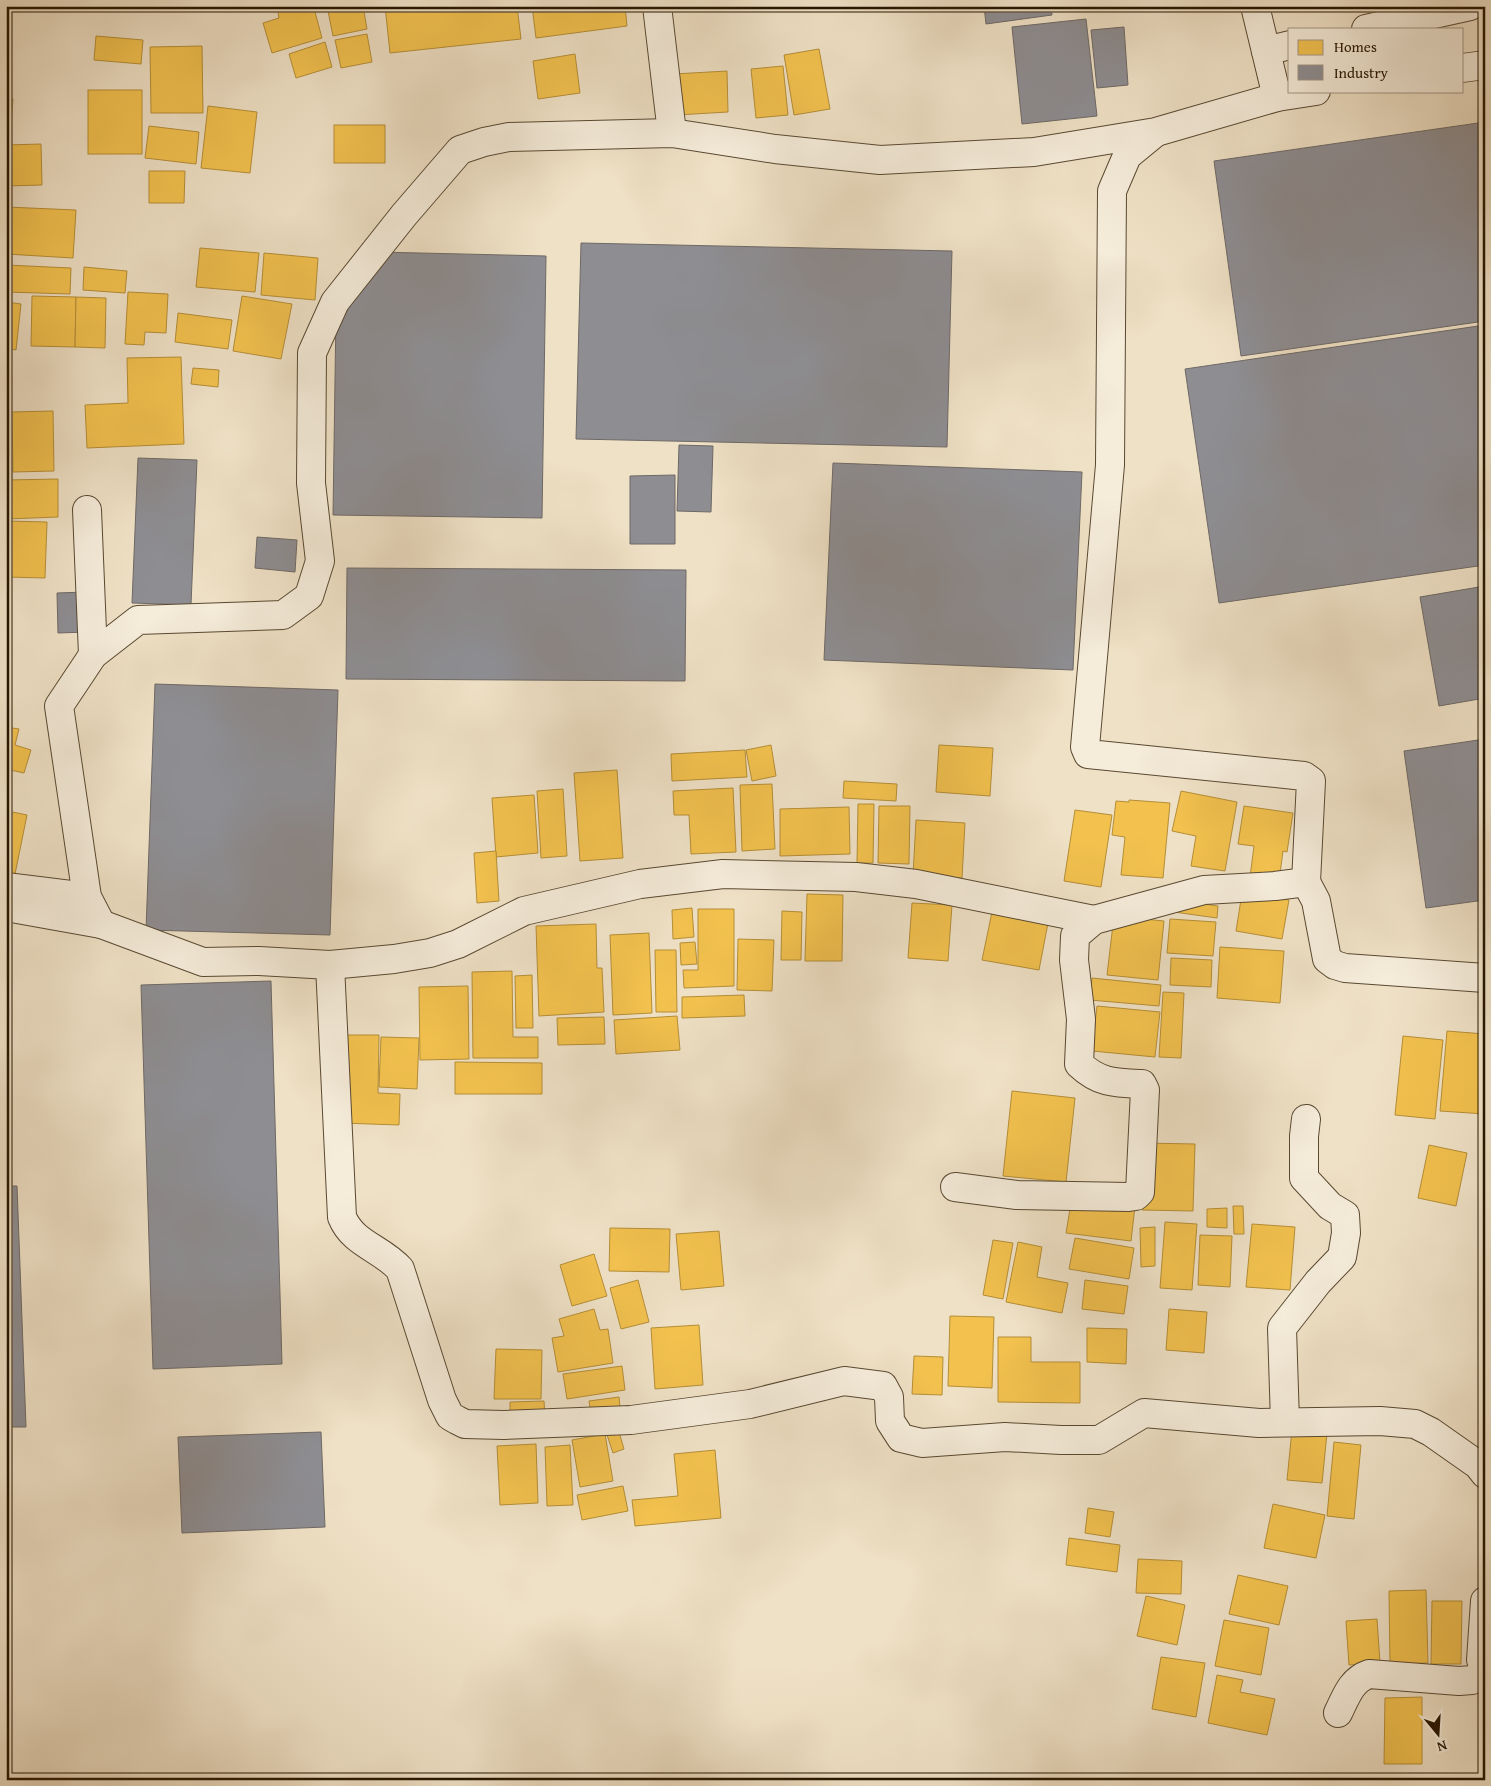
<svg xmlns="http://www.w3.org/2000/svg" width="1491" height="1786" viewBox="0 0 1491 1786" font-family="'Gentium Book Plus',serif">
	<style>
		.homes { fill: #f2c14e; stroke: #b58e37 }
		.industry { fill: #8d8d92; stroke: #6e6966 }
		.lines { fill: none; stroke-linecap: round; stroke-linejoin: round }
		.minor-casing { stroke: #594932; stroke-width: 30 }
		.minor { stroke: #f5ecda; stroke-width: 28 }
	</style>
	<rect width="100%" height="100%" fill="#efe1c6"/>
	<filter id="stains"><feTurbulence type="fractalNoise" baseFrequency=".004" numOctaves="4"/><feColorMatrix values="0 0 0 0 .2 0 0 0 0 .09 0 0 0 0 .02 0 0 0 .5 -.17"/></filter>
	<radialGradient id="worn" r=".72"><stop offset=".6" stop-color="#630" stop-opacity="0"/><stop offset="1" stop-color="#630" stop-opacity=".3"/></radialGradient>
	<g class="homes">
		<path d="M277,6H301L302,12L314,8L322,38L272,53L263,23L279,18Z"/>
		<path d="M327,6H363L367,29L333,36Z"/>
		<path d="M385,6H517L521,39L390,53Z"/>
		<path d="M532,6H625L627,26L536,38Z"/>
		<path d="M367,34L372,62L341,68L335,40Z"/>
		<path d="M96,36L143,40L141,64L94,60Z"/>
		<path d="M325,42L332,67L296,78L289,54Z"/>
		<path d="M202,46L203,113H151L150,47Z"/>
		<path d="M819,49L830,109L794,115L784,55Z"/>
		<path d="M575,54L580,93L538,99L533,61Z"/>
		<path d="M783,66L788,115L756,118L751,69Z"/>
		<path d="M727,71L728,112L676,115L674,74Z"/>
		<rect x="88" y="90" width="54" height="64"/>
		<path d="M6,98L13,99L10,133H6Z"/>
		<path d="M208,106L257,112L250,173L201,168Z"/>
		<rect x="334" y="125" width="51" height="38"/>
		<path d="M149,126L199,132L196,164L145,158Z"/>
		<path d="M41,144L42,185L6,186V145Z"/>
		<path d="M149,171H185L184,203H149Z"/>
		<path d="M6,207L76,210L73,258L6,254Z"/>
		<path d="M200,248L259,253L255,292L196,287Z"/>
		<path d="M264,253L318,258L315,300L261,295Z"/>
		<path d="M6,265L71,268L70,294L6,292Z"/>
		<path d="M84,267L127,271L125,293L83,290Z"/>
		<path d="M128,292L168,294L166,333L145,332L144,345L125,344Z"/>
		<path d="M32,296L76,297L75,347L31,346Z"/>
		<path d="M242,296L292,304L281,359L233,351Z"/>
		<path d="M76,297L106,298L105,348L75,347Z"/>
		<path d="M6,302L21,304L16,350L6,348Z"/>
		<path d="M178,313L232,320L228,349L175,342Z"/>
		<path d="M181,357L184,444L87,448L85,405L128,403L127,358Z"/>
		<path d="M193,368L219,370L218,387L191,384Z"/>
		<path d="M53,411L54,471L13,472L12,412Z"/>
		<path d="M58,479V517L6,519V480Z"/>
		<path d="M6,521L47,522L45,578L6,577Z"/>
		<path d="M6,727L19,729L15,745L31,750L24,773L10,770L9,774L6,773Z"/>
		<path d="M771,745L776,776L752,781L746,750Z"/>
		<path d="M939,745L993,748L990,796L936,792Z"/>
		<path d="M745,750L747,777L672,781L671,754Z"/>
		<path d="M617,770L623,858L580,861L574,773Z"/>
		<path d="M844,781L897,784L896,801L843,798Z"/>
		<path d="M772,784L775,849L742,851L740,785Z"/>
		<path d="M733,788L736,852L691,854L689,815H674L673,791Z"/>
		<path d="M563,789L567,856L541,858L537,791Z"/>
		<path d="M1181,791L1237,802L1225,871L1191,866L1196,836L1172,831Z"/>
		<path d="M534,795L538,853L496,857L492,798Z"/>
		<path d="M1129,800L1170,803L1163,878L1121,875L1125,837L1112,835L1116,801L1129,802Z"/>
		<path d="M858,804H874L873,863H857Z"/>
		<path d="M879,806H910L909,864L878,863Z"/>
		<path d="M1244,806L1293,813L1287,852L1283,851L1279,881L1250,877L1254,846L1238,844Z"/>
		<path d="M849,807L850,854L780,856V809Z"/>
		<path d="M1075,810L1112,815L1101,887L1064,881Z"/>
		<path d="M13,812L27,815L14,879L6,877V844Z"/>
		<path d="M916,820L965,823L962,878L913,875Z"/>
		<path d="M496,851L499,901L477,903L474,853Z"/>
		<path d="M1242,893L1289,900L1282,939L1236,931Z"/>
		<path d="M807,894L843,895L842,961H805Z"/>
		<path d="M1175,900L1218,906L1217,918L1174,912Z"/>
		<path d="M912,903L952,905L948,961L908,958Z"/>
		<path d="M692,908L694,937L673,939L672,910Z"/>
		<path d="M698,909H734V986L684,988L683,970H698Z"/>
		<path d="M782,911L802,912L801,960H781Z"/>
		<path d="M992,912L1048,923L1039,970L982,960Z"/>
		<path d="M1114,916L1164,921L1158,980L1107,975Z"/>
		<path d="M1170,919L1216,922L1213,956L1167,953Z"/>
		<path d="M596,924L597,968H602L604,1012L539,1016L536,926Z"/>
		<path d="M649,933L652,1013L613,1015L610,935Z"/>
		<path d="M738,939L774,940L772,991L737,990Z"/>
		<path d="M695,942L697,964L681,965L680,943Z"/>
		<path d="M1220,947L1284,951L1280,1003L1217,998Z"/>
		<path d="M655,950H676L677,1012H656Z"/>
		<path d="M1171,958L1212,960L1211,987L1170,985Z"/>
		<path d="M512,971L513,1037H538V1058H473L472,972Z"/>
		<path d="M532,975L533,1028H516L515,976Z"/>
		<path d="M1092,978L1161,985L1159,1006L1090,1000Z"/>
		<path d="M468,986L469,1059L420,1060L419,987Z"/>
		<path d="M1163,992L1184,993L1181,1058L1159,1057Z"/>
		<path d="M744,995L745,1016L682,1018V997Z"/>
		<path d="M1097,1006L1160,1012L1155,1057L1092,1051Z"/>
		<path d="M677,1016L680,1050L616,1054L614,1020Z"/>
		<path d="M604,1017L605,1044L558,1045L557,1018Z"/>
		<path d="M1447,1031L1485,1034V1114L1440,1111Z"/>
		<path d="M343,1035H379L378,1093L400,1094L399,1125L341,1123Z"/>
		<path d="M1403,1036L1443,1040L1435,1119L1395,1115Z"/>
		<path d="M381,1037L419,1038L417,1089L379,1087Z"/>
		<path d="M455,1062L542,1063V1094H455Z"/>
		<path d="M1012,1091L1075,1098L1066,1182L1003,1176Z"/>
		<path d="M1144,1143L1195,1144L1193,1211L1142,1210Z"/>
		<path d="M1429,1145L1467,1153L1456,1206L1418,1198Z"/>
		<path d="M1072,1197L1135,1206L1131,1241L1066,1233Z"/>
		<path d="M1233,1206H1243L1244,1234H1234Z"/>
		<path d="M1227,1208V1228L1207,1227V1209Z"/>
		<path d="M1165,1222L1197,1224L1192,1290L1160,1288Z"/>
		<path d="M1252,1224L1295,1227L1290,1290L1246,1287Z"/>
		<path d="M1155,1227V1266L1141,1267L1140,1228Z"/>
		<path d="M610,1228L670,1229L669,1272L609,1271Z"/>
		<path d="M719,1231L724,1286L681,1290L676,1234Z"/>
		<path d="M1200,1235L1232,1236L1230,1287L1198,1285Z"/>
		<path d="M1075,1238L1134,1248L1129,1279L1069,1269Z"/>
		<path d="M993,1240L1013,1243L1003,1299L983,1295Z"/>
		<path d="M1018,1242L1042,1247L1037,1277L1068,1283L1062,1313L1006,1302Z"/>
		<path d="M594,1254L607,1296L572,1306L560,1265Z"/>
		<path d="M638,1280L649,1322L621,1329L610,1288Z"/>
		<path d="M1085,1280L1128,1286L1124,1314L1082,1309Z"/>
		<path d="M594,1309L600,1330L608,1329L613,1363L558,1372L552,1338L564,1336L559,1319Z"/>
		<path d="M1169,1309L1207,1312L1204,1353L1166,1350Z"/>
		<path d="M950,1316L994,1317L992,1388L948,1386Z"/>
		<path d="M699,1325L703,1385L655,1389L651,1328Z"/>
		<path d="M1087,1328L1127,1329L1126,1364L1087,1362Z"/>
		<path d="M998,1337H1031V1362H1080V1403L998,1402Z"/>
		<path d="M496,1349L542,1350L541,1399H494Z"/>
		<path d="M914,1356L943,1357L942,1395L912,1394Z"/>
		<path d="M622,1366L625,1390L567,1399L563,1374Z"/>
		<path d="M619,1397L621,1417L592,1421L589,1401Z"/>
		<path d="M544,1401L545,1416L510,1417V1402Z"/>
		<path d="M617,1425L624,1449L613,1453L605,1429Z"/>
		<path d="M1292,1430L1327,1433L1322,1483L1287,1480Z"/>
		<path d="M605,1434L613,1481L580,1487L572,1440Z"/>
		<path d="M1334,1442L1361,1445L1354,1519L1327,1516Z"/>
		<path d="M536,1444L538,1503L500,1505L497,1446Z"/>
		<path d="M570,1445L573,1505L547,1506L545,1447Z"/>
		<path d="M715,1450L721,1518L635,1526L632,1500L678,1496L674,1454Z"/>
		<path d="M623,1486L628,1511L582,1520L577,1495Z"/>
		<path d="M1273,1504L1325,1515L1316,1558L1264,1548Z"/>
		<path d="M1088,1508L1114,1512L1110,1537L1085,1533Z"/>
		<path d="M1069,1538L1120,1545L1117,1572L1066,1565Z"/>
		<path d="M1138,1559L1182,1561L1181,1594L1136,1593Z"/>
		<path d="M1238,1575L1288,1586L1279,1625L1229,1614Z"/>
		<path d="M1426,1590L1428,1663L1390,1664L1389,1591Z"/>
		<path d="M1146,1596L1185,1605L1177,1645L1137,1636Z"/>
		<path d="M1432,1601H1462L1461,1664H1431Z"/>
		<path d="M1377,1619L1380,1663L1349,1665L1346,1621Z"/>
		<path d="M1224,1620L1269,1628L1261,1675L1215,1666Z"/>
		<path d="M1161,1657L1205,1663L1196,1717L1152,1709Z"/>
		<path d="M1217,1675L1243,1680L1240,1692L1275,1699L1267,1735L1208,1723Z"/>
		<path d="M1422,1697V1764H1384L1385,1698Z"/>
	</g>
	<g class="industry">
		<path d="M984,6H1051L1052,15L986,24Z"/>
		<path d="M1086,19L1097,116L1022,124L1012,27Z"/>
		<path d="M1124,27L1128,85L1097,88L1091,30Z"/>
		<path d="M1485,122V321L1241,356L1214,161Z"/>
		<path d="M581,243L952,251L947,447L576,439Z"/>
		<path d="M378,252L546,256L542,518L333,515L336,312Z"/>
		<path d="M1485,325V565L1219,603L1185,369Z"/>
		<path d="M679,445L713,446L711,512L677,511Z"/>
		<path d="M138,458L197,460L191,605L132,603Z"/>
		<path d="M833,463L1082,472L1073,670L824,660Z"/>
		<path d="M675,475V544H630V476Z"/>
		<path d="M257,537L297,540L295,572L255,568Z"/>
		<path d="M347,568L686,570L685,681L346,679Z"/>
		<path d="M1485,586V698L1439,706L1420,597Z"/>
		<path d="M86,592L87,632L58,633L57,593Z"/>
		<path d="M155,684L338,690L330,935L146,930Z"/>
		<path d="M1485,739V900L1426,908L1404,751Z"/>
		<path d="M271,981L282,1364L153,1369L141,985Z"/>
		<path d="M6,1186H17L26,1427H6Z"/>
		<path d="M321,1432L325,1527L182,1533L178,1437Z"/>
	</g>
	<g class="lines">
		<defs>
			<g id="minor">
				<path d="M657,6L672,133"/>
				<path d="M1255,6L1277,97"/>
				<path d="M1366,29L1470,6"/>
				<path d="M1266,51L1290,45"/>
				<path d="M1462,68L1485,65"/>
				<path d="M1155,133L1127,156L1112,191L1110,465L1085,747L1088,754L1304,776L1311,781L1306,882"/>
				<path d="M87,510L93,655"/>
				<path d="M6,887L87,897"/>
				<path d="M6,907L101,924L203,962L259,961L330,965L394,959L430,953L458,944L524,911L640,884L723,874L856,877L916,884L1094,920"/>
				<path d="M101,924L87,897L59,706L93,655L138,620L283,615L309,596L320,561L311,483L312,353L335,302L404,215L460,150L484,142L509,137L672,133L775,149L880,160L1034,152L1156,132L1277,97L1316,91"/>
				<path d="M330,965L342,1217C353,1244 381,1248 400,1269L442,1400L450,1416L457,1420L465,1424L504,1425L631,1420L750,1404L844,1381L883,1386L889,1397L890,1421L901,1438L922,1443L1005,1437L1061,1440H1099L1144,1413L1259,1423L1380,1421L1415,1424L1431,1432L1478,1465L1485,1474"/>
				<path d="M955,1187L1017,1195L1129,1197L1136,1196L1140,1192L1145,1090L1142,1084C1115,1083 1099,1083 1079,1064L1081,1019L1074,960L1075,936L1094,920L1204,890L1275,886L1306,882L1316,901L1327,959L1335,965L1345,968L1485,978"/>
				<path d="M1285,1422L1282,1328L1318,1282L1342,1257L1346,1233L1345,1215L1330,1206L1304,1178V1136L1306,1119"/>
				<path d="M1485,1601L1481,1660L1485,1668"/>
				<path d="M1338,1713C1346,1697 1351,1680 1369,1674L1459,1681L1472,1680L1485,1672"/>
			</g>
		</defs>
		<use href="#minor" class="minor-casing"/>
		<use href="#minor" class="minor"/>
	</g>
	<rect width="1491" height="1786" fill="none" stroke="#efe1c6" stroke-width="25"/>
	<rect x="8" y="8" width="1476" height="1771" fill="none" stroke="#271600" stroke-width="2.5"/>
	<rect x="12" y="12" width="1466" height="1761" fill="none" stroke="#271600"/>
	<rect x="1288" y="28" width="175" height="65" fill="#f5ecda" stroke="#a39683"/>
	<rect x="1298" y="40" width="25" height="15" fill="#f2c14e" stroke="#a39683"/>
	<text x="1334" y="52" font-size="15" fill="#271600">Homes</text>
	<rect x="1298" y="65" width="25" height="15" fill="#8d8d92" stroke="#a39683"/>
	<text x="1334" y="78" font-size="15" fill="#271600">Industry</text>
	<g transform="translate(1438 1734) rotate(162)" stroke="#f5ecda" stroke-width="4" paint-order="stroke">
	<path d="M0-4L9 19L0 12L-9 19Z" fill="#271600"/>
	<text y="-8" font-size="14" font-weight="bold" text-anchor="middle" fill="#271600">N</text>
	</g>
	<rect width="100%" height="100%" filter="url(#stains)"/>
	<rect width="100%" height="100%" fill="url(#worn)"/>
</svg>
